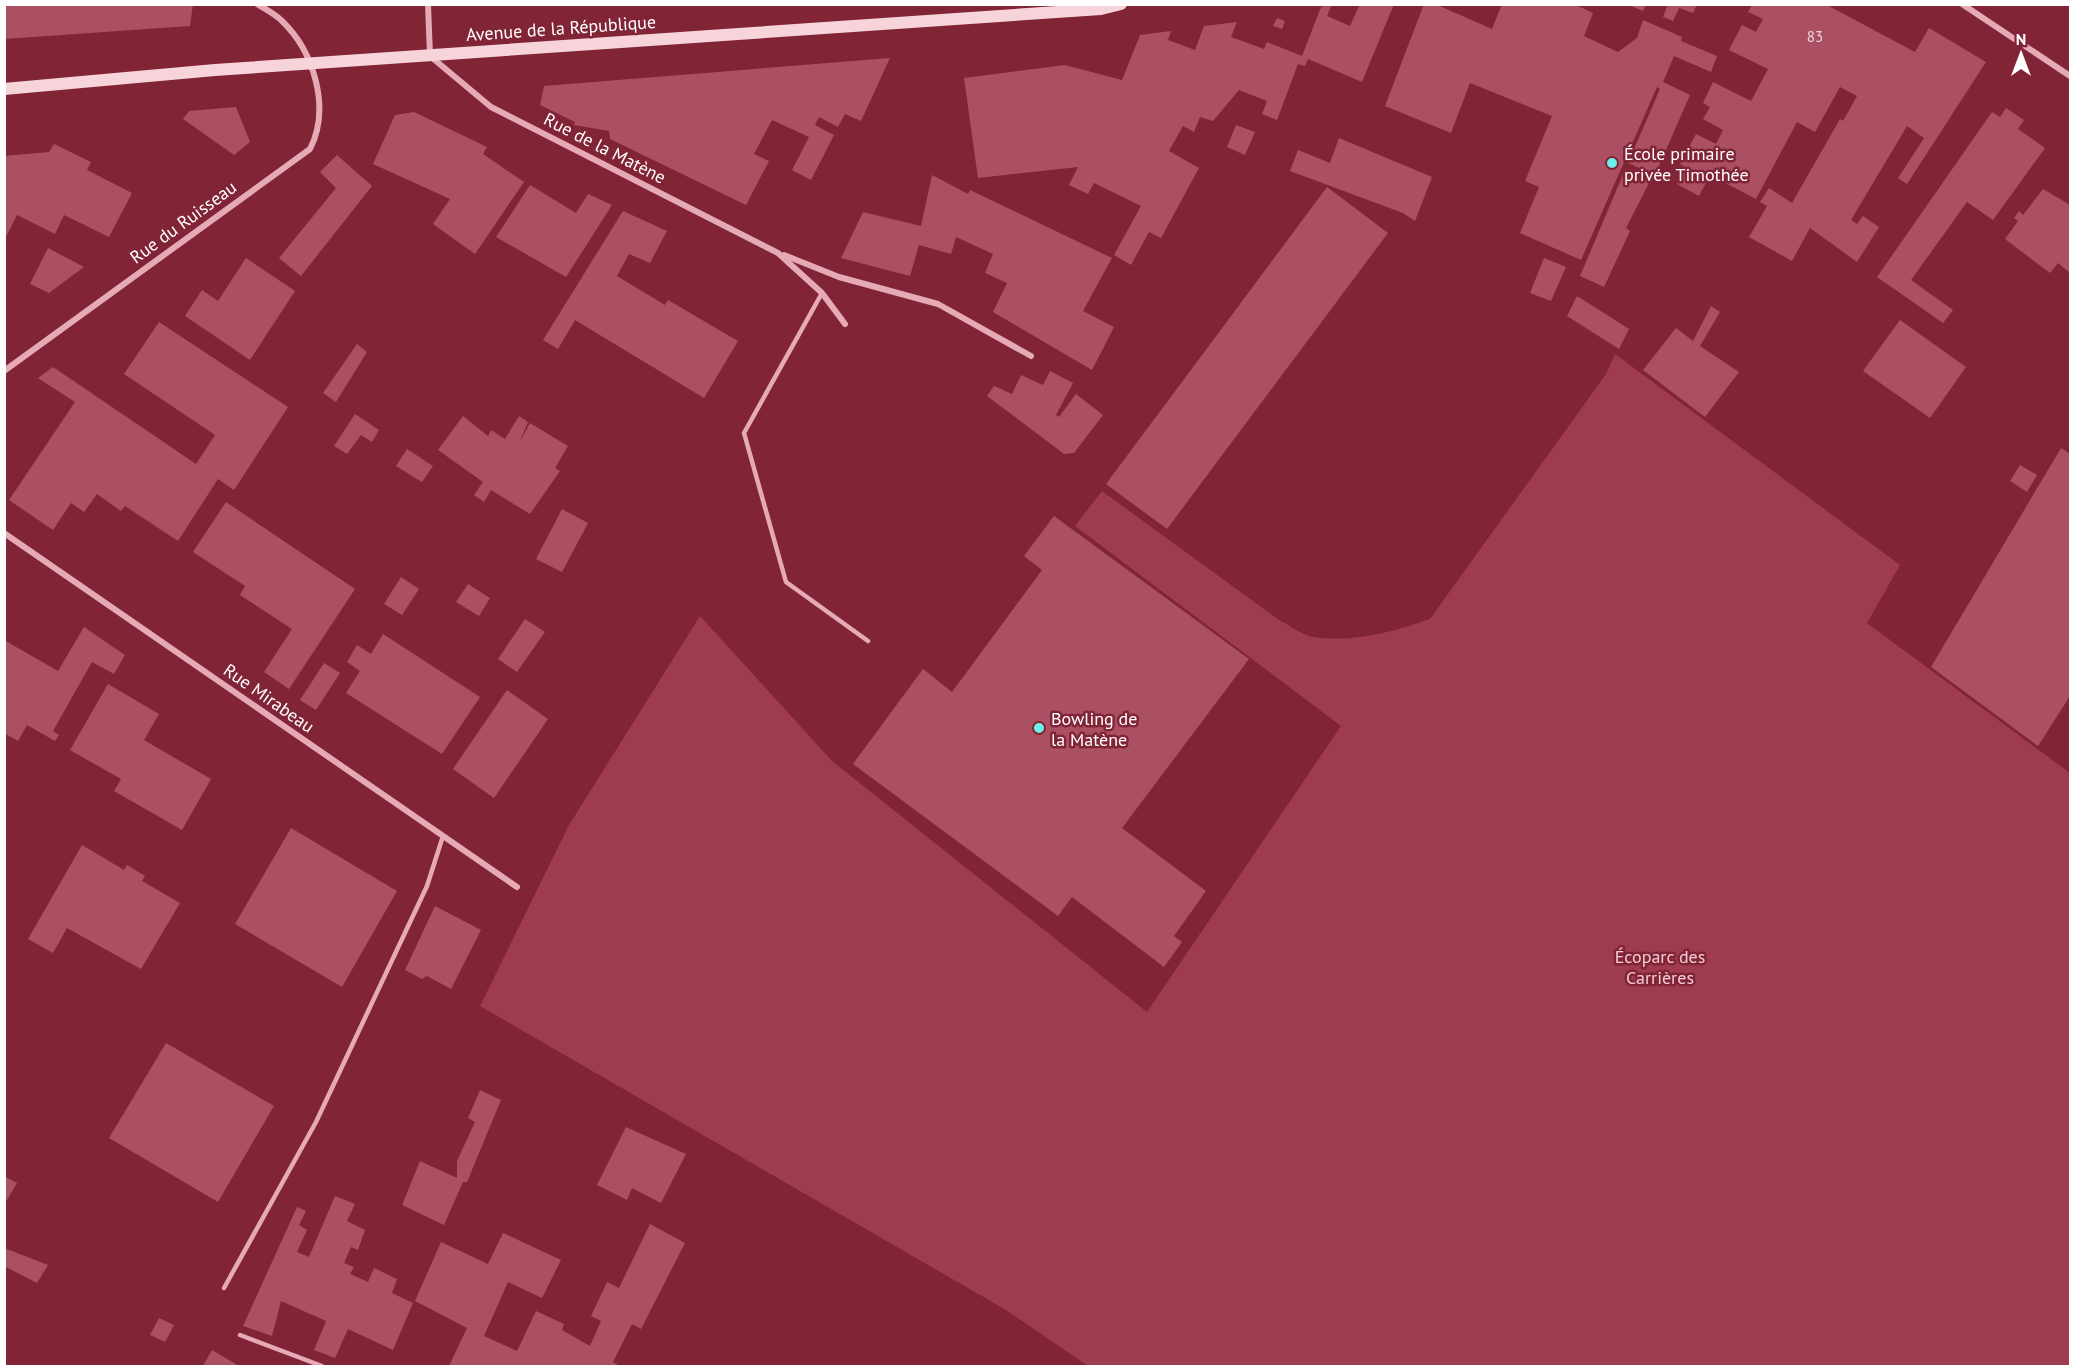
<svg xmlns="http://www.w3.org/2000/svg" width="2075" height="1371" viewBox="0 0 2075 1371" font-family="'PT Sans',sans-serif">
	<style>
		.green { fill: #9f3b50 }
		.building { fill: #ab5062 }
		.lines { fill: none; stroke-linecap: round; stroke-linejoin: round }
		.service { stroke: #e6aab7; stroke-width: 4.5 }
		.minor { stroke: #e6aab7; stroke-width: 6 }
		.secondary { stroke: #f6d4da; stroke-width: 12 }
		.poi-dot { fill: #6df1ea; stroke: #802436; stroke-width: 2 }
		.labels { text-anchor: middle; dominant-baseline: central; stroke-width: 5; stroke-linejoin: round; paint-order: stroke }
		.number-label { font-size: 15px; fill: #ead3d8 }
		.street-label { font-size: 18px; fill: #fff; stroke: #802436 }
		.poi-label { font-size: 18px; fill: #fff; stroke: #802436; text-anchor: start }
		.park-label { font-size: 18px; fill: #f5cdd6; stroke: #802436 }
	</style>
	<rect width="100%" height="100%" fill="#802436"/>
	<path class="green" d="M1615,354L1900,565L1867,623L2070,773V1366H1088L1006,1310L480,1006L569,825L700,616L832,761L1147,1012L1341,726L1075,526L1102,491L1279,620C1289,625 1302,635 1313,637C1353,643 1393,632 1430,619L1606,374Z"/>
	<g class="building">
		<path d="M4,4H193L190,26L4,39Z"/>
		<path d="M1332,4L1327,16L1350,26L1360,4H1394L1362,82L1308,59L1305,66L1298,64L1277,120L1262,114L1267,101L1239,90L1213,121L1200,117L1194,132L1183,126L1169,151L1199,168L1161,238L1149,232L1131,265L1114,255L1141,206L1094,183L1088,194L1069,185L1078,167L978,178L964,78L1065,65L1122,80L1140,35L1171,31L1168,40L1195,50L1204,26L1237,22L1231,37L1264,49L1267,42L1302,56L1321,7Z"/>
		<path d="M1424,4H1435L1492,29L1502,4H1574L1593,13L1584,36L1618,52L1637,38L1643,20L1682,37L1681,41L1717,56L1711,72L1674,56L1663,82L1690,95L1655,175L1628,163L1660,89L1657,87L1581,260L1520,233L1539,187L1525,181L1552,116L1470,83L1451,133L1385,106Z"/>
		<path d="M1626,4H1646L1643,11Z"/>
		<path d="M1668,4H1697L1693,13L1679,8L1673,21L1663,17Z"/>
		<path d="M1752,5H1827L1915,52L1929,28L1986,62L1907,184L1898,178L1924,138L1907,126L1851,220L1857,224L1863,216L1879,227L1857,262L1810,228L1792,261L1749,237L1767,206L1760,202L1769,188L1792,203L1840,119L1843,121L1857,96L1840,87L1815,132L1797,122L1756,199L1710,175L1699,196L1677,184L1686,168L1680,164L1696,134L1716,144L1723,130L1703,119L1710,107L1703,103L1713,82L1751,101L1768,69L1729,50L1742,25L1756,32L1763,19L1748,12Z"/>
		<path d="M1277,18L1285,21L1282,29L1273,26Z"/>
		<path d="M890,58L861,121L845,114L838,127L819,117L815,125L834,135L811,180L792,170L809,137L772,120L754,154L769,161L746,205L610,139L609,131L574,125L575,122L540,105L544,86Z"/>
		<path d="M236,107L250,142L234,155L183,119L189,111Z"/>
		<path d="M2006,108L2024,120L2018,129L2045,148L1993,220L1967,202L1911,280L1953,310L1943,323L1877,277L1992,112L2000,117Z"/>
		<path d="M414,112L487,147L483,154L524,182L475,254L433,224L450,199L373,164L395,115Z"/>
		<path d="M1236,125L1255,132L1245,155L1227,147Z"/>
		<path d="M1339,138L1432,177L1415,221L1403,213L1290,171L1298,150L1330,163Z"/>
		<path d="M54,144L91,162L87,170L132,193L109,237L64,215L55,234L17,215L4,241V156L49,152Z"/>
		<path d="M337,155L372,186L301,276L279,258L336,188L320,172Z"/>
		<path d="M1625,170L1650,181L1626,228L1630,231L1604,287L1580,276Z"/>
		<path d="M932,175L968,194L970,190L1112,258L1083,311L1114,327L1092,370L993,312L1007,283L985,273L993,254L956,237L951,254L919,245L910,276L841,258L863,212L921,226Z"/>
		<path d="M530,185L576,213L588,194L612,205L566,277L496,237Z"/>
		<path d="M1327,187L1388,233L1167,529L1106,484Z"/>
		<path d="M2043,189L2070,205V273L2058,263L2050,273L2005,239L2018,221L2014,218L2019,211L2023,215Z"/>
		<path d="M623,211L667,231L650,263L629,254L617,276L665,305L668,300L738,341L704,398L575,320L558,349L543,340Z"/>
		<path d="M48,248L84,267L49,293L30,284Z"/>
		<path d="M246,258L295,291L250,360L185,316L202,290L218,301Z"/>
		<path d="M1544,258L1566,267L1551,301L1530,293Z"/>
		<path d="M1577,296L1629,329L1619,349L1567,316Z"/>
		<path d="M1711,306L1720,312L1700,346L1739,372L1705,417L1643,370L1676,328L1693,341Z"/>
		<path d="M1900,320L1966,367L1930,418L1863,371Z"/>
		<path d="M159,322L288,407L234,490L218,479L178,541L125,506L121,511L97,494L84,512L71,503L53,530L9,500L75,402L38,378L53,367L196,464L215,435L124,374Z"/>
		<path d="M357,344L367,352L336,402L323,393Z"/>
		<path d="M1050,371L1073,383L1056,415L1059,417L1076,394L1103,415L1074,453L1064,454L987,396L994,386L1012,394L1021,375L1043,385Z"/>
		<path d="M355,414L379,430L372,442L361,435L347,454L334,446Z"/>
		<path d="M463,416L488,436L491,430L505,439L519,416L528,422L519,443L530,423L568,446L555,468L560,471L530,514L491,490L484,502L474,495L483,482L438,450Z"/>
		<path d="M2061,448L2070,454V696L2038,746L1931,667Z"/>
		<path d="M407,449L433,466L422,482L396,466Z"/>
		<path d="M2020,465L2037,475L2027,492L2010,481Z"/>
		<path d="M226,502L355,589L289,689L264,672L292,629L240,595L245,586L193,552Z"/>
		<path d="M562,509L588,523L562,572L536,559Z"/>
		<path d="M1054,516L1249,659L1122,828L1206,891L1174,936L1182,942L1164,967L1072,897L1058,916L853,764L923,669L952,692L1042,570L1024,556Z"/>
		<path d="M401,577L419,589L402,615L384,604Z"/>
		<path d="M468,584L490,598L479,616L456,602Z"/>
		<path d="M525,619L545,632L517,672L498,659Z"/>
		<path d="M84,627L125,655L114,674L92,662L53,731L59,735L55,741L27,725L18,741L4,733V640L58,671Z"/>
		<path d="M383,634L480,697L442,754L346,693L360,671L347,662L357,645L371,654Z"/>
		<path d="M324,663L340,673L316,710L300,700Z"/>
		<path d="M108,684L159,714L144,740L211,779L182,830L114,791L121,779L70,750Z"/>
		<path d="M507,690L548,719L494,798L453,769Z"/>
		<path d="M291,828L397,891L342,987L235,924Z"/>
		<path d="M82,845L124,870L127,865L145,876L142,881L180,903L141,969L67,928L53,953L28,939Z"/>
		<path d="M435,906L481,930L451,989L427,976L422,979L405,970Z"/>
		<path d="M166,1043L274,1106L218,1202L109,1138Z"/>
		<path d="M480,1090L501,1100L467,1182H463L444,1225L402,1205L420,1161L457,1178V1161L475,1122L468,1118Z"/>
		<path d="M626,1127L686,1154L661,1203L632,1188L627,1200L597,1185Z"/>
		<path d="M4,1176L17,1183L4,1205Z"/>
		<path d="M335,1196L355,1204L347,1221L365,1230L358,1250L351,1247L344,1263L354,1267L350,1274L368,1282L374,1268L397,1279L392,1293L413,1303L393,1350L348,1329L335,1358L314,1350L326,1321L281,1301L272,1336L243,1326L297,1207L306,1211L299,1225L307,1230L297,1252L309,1257Z"/>
		<path d="M650,1224L685,1243L641,1329L632,1324L613,1362L620,1366H449L467,1328L415,1301L441,1242L488,1264L503,1233L561,1260L542,1298L508,1282L484,1336L517,1351L536,1311L564,1324L562,1330L590,1346L601,1321L591,1316L607,1282L619,1288Z"/>
		<path d="M4,1248L48,1265L37,1283L4,1266Z"/>
		<path d="M159,1318L174,1325L165,1342L150,1335Z"/>
		<path d="M212,1350L239,1366H203Z"/>
	</g>
	<g class="lines">
		<g class="service">
			<path d="M822,293L744,433L786,582L868,641"/>
			<path d="M224,1288L316,1122L427,886L443,836"/>
			<path d="M240,1335L322,1366"/>
		</g>
		<g class="minor">
			<path d="M428,4L430,56L491,107L778,253L822,293L845,324"/>
			<path d="M1962,4L2070,76"/>
			<path d="M784,255L839,277L938,304L1031,356"/>
			<path d="M4,371L310,149C331,108 314,51 281,20C275,14 265,9 257,4"/>
			<path d="M4,533L517,887"/>
		</g>
		<path class="secondary" d="M4,89L215,70L1101,9L1121,4"/>
	</g>
	<g class="poi-dot">
		<circle cx="1612" cy="163" r="6"/>
		<circle cx="1039" cy="728" r="6"/>
	</g>
	<g class="labels">
		<g class="number-label">
			<text x="1815" y="36">83</text>
		</g>
		<g class="street-label">
			<text transform="translate(561 28) rotate(-4)">Avenue de la République</text>
			<text transform="translate(605 148) rotate(27)">Rue de la Matène</text>
			<text transform="translate(183 222) rotate(-36)">Rue du Ruisseau</text>
			<text transform="translate(269 698) rotate(35)">Rue Mirabeau</text>
		</g>
		<g class="poi-label">
			<text x="1624" y="153">École primaire<tspan x="1624" dy="21">privée Timothée</tspan></text>
			<text x="1051" y="718">Bowling de<tspan x="1051" dy="21">la Matène</tspan></text>
		</g>
		<g class="park-label">
			<text x="1660" y="956">Écoparc des<tspan x="1660" dy="21">Carrières</tspan></text>
		</g>
	</g>
	<rect width="2075" height="1371" fill="none" stroke="#ffffff" stroke-width="12"/>
	<g transform="translate(2021 54)" stroke="#802436" stroke-width="4.5" paint-order="stroke">
	<path d="M0-4.5L10 22L0 15L-10 22Z" fill="#ffffff"/>
	<text y="-9" font-size="16" font-weight="bold" text-anchor="middle" fill="#ffffff">N</text>
	</g>
</svg>
